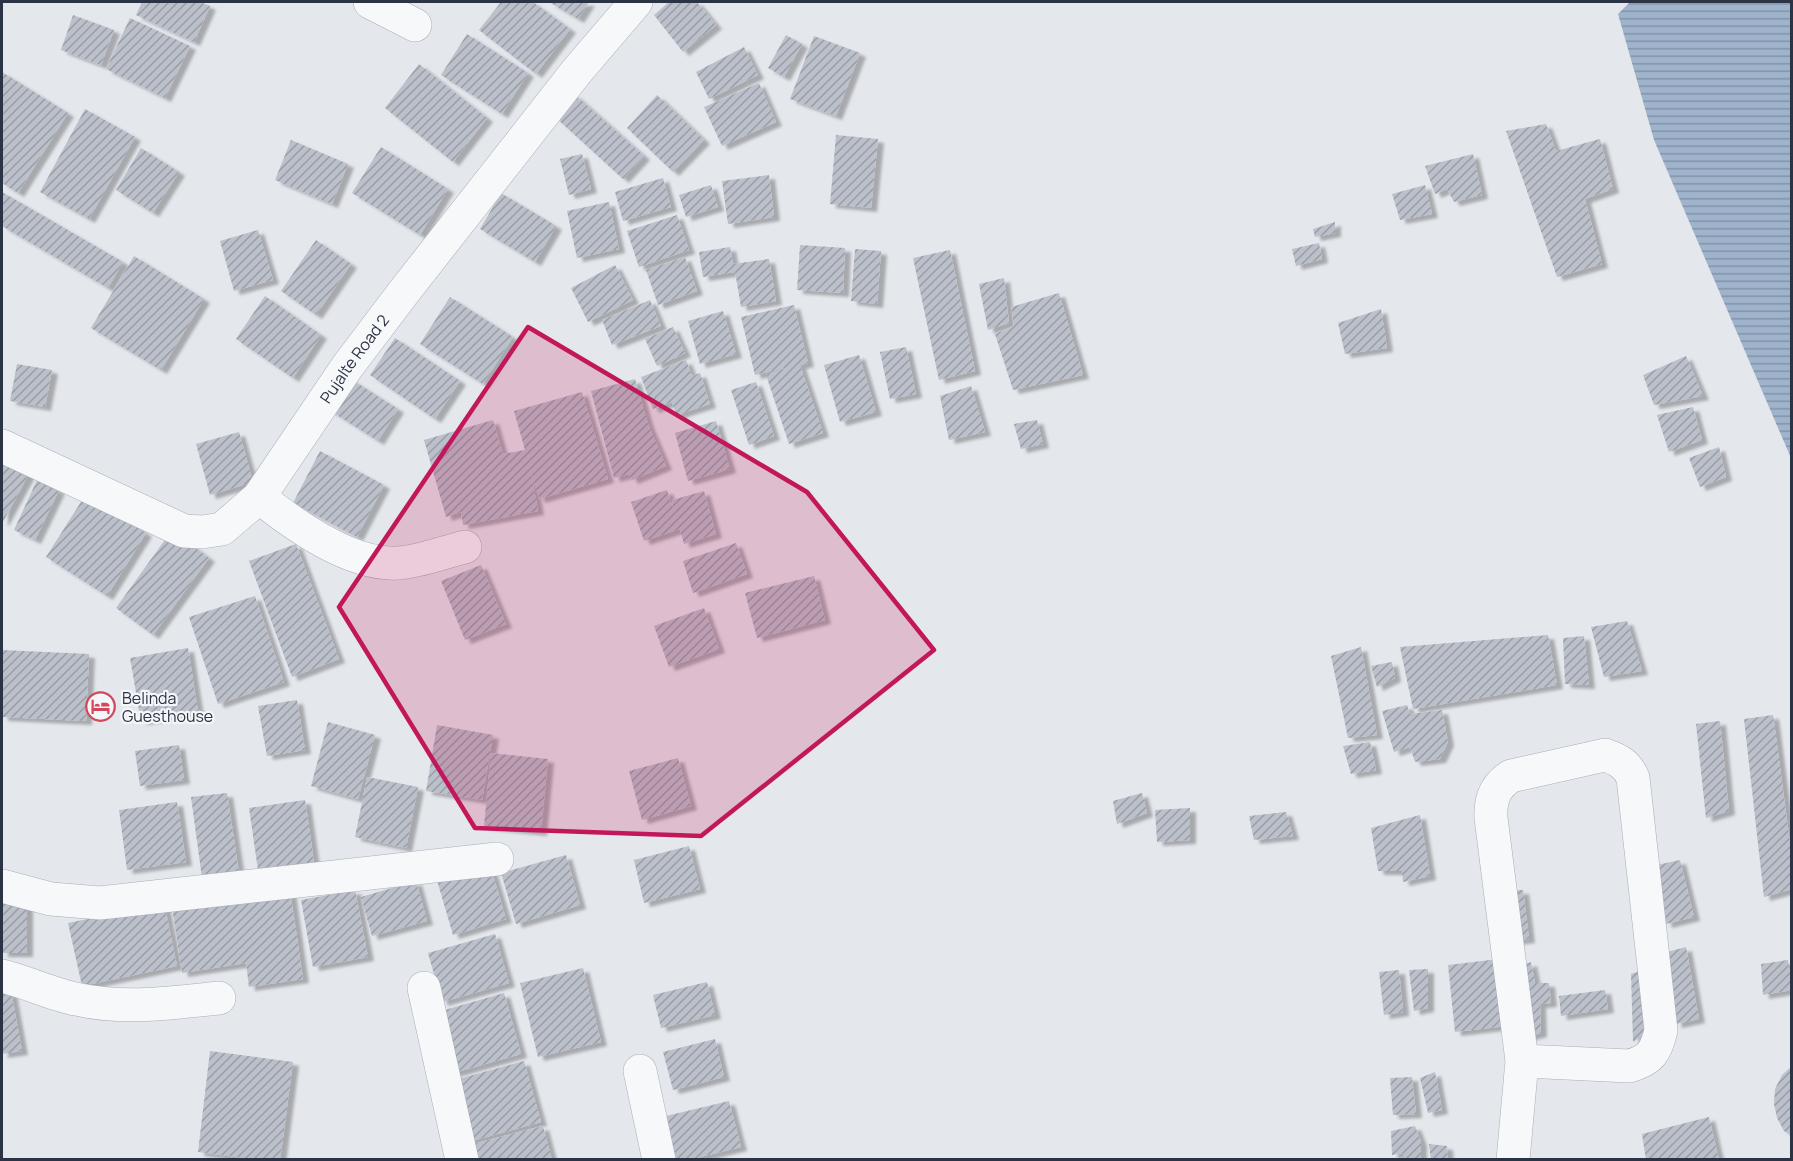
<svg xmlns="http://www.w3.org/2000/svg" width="1793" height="1161" viewBox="0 0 1793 1161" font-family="Manrope,sans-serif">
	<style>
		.water { fill: url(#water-rules) }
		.building { fill: url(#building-hatch); filter: url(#shadow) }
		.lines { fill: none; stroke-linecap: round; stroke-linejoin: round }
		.minor-casing { stroke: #a9aeb7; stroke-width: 34 }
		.minor { stroke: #f7f8fa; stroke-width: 33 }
		.marked { fill: #c2185b; fill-opacity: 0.2; stroke: #c2185b; stroke-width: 4.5; stroke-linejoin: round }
		.labels { text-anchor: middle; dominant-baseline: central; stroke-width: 4.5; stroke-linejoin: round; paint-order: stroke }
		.street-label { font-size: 16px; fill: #2b3445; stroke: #f4f6f9 }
		.poi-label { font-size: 16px; fill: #2b3445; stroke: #f4f6f9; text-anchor: start }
	</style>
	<defs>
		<pattern id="water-rules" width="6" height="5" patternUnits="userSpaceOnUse" patternTransform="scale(1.5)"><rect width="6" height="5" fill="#9fb4cc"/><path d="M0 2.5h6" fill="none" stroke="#8293a7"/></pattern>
		<pattern id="building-hatch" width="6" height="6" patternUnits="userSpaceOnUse" patternTransform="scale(1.5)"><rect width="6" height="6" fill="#bbc0ca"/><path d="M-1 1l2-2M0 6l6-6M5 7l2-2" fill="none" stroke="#989da6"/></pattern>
		<filter id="shadow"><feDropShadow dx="6" dy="4" stdDeviation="1.5" flood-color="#0004"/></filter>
	</defs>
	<rect width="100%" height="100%" fill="#e4e7ec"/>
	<path class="water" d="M1630,2H1791V458L1654,140L1618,14Z"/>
	<g class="building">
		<path d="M142,2H200L210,6L194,42L136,15Z"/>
		<path d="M501,2H533L570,29L536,74L479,30Z"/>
		<path d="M549,2H589L578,19Z"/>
		<path d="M669,2H697L716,25L683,52L654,15Z"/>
		<path d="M73,15L114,30L101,65L61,50Z"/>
		<path d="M130,18L190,46L165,98L106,69Z"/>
		<path d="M467,34L528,73L502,114L441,75Z"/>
		<path d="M786,35L802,44L784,77L768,68Z"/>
		<path d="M814,36L860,53L836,116L790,99Z"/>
		<path d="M744,47L758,75L709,99L696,72Z"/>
		<path d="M419,64L487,118L453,162L385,108Z"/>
		<path d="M2,72L68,113L18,193L2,183Z"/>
		<path d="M759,83L776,122L722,146L704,107Z"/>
		<path d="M574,94L644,156L623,179L554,116Z"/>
		<path d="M657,95L704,140L673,172L627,128Z"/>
		<path d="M85,109L135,137L89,219L40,192Z"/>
		<path d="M1546,124L1556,151L1600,139L1613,189L1585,199L1602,264L1557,277L1506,131Z"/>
		<path d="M836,135L878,139L871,208L830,204Z"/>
		<path d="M291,140L348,164L332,204L275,180Z"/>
		<path d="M381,147L448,189L420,235L352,193Z"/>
		<path d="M141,148L179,172L153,213L116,190Z"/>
		<path d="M582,154L591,189L569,195L560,159Z"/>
		<path d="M1473,154L1482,195L1454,202L1447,189L1435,194L1425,166Z"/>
		<path d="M769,175L774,217L728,224L722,181Z"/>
		<path d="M663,178L671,207L623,221L615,192Z"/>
		<path d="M711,185L718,207L686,217L679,195Z"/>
		<path d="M1425,185L1432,214L1400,220L1392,194Z"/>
		<path d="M2,192L123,262L108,288L2,226Z"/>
		<path d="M501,193L556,226L535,262L480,229Z"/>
		<path d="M609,202L619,249L577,258L567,211Z"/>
		<path d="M677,215L689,250L639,267L627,231Z"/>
		<path d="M1335,222V233L1315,237L1313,229Z"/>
		<path d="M258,230L273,280L234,291L220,241Z"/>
		<path d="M316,240L351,264L316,315L281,291Z"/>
		<path d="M1319,243L1322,259L1296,266L1292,249Z"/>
		<path d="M800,245L845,248L843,293L797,290Z"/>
		<path d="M730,247L733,264L769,259L776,301L741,307L735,272L703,277L699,252Z"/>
		<path d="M855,249L881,251L877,304L851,301Z"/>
		<path d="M950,250L975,371L939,380L913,258Z"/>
		<path d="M134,256L204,299L161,370L91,328Z"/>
		<path d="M685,257L697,291L658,305L646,270Z"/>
		<path d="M615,265L633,300L588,322L571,288Z"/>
		<path d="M1004,278L1009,323L988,330L979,284Z"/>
		<path d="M1059,293L1083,375L1013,390L995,334L1014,326L1011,307Z"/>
		<path d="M265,296L321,335L293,378L236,339Z"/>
		<path d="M450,297L513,337L483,384L420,344Z"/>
		<path d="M650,300L661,326L612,345L602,320Z"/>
		<path d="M794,305L808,363L800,365L823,433L789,444L766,375L789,367L755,375L741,317Z"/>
		<path d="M1381,309L1387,348L1345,354L1338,323Z"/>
		<path d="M723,311L736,354L700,364L688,321Z"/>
		<path d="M673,327L685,353L657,366L645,339Z"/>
		<path d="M395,338L460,381L435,419L370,375Z"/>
		<path d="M906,347L916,394L890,399L880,352Z"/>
		<path d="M859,355L876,412L840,422L824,365Z"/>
		<path d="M1686,356L1703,396L1654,405L1643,375Z"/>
		<path d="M686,360L692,376L700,373L710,404L676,415L672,402L653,409L641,377Z"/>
		<path d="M17,364L52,370L45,407L10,401Z"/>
		<path d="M346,376L398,409L378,441L326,408Z"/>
		<path d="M635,379L648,424L666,466L632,480L629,474L614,478L591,391Z"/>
		<path d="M756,382L774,436L749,445L731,390Z"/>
		<path d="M971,386L985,432L949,440L940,396Z"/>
		<path d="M582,392L608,479L539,499L530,468L538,511L463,525L461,512L446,517L424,440L493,420L503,454L525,450L514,411Z"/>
		<path d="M1693,407L1702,440L1669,452L1657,415Z"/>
		<path d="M1037,420L1043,444L1021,449L1014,424Z"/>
		<path d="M716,421L730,469L688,481L675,433Z"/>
		<path d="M239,432L253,482L210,495L196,444Z"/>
		<path d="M1719,447L1726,477L1700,487L1689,458Z"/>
		<path d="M2,451L32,468L3,522L2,521Z"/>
		<path d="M320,451L384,485L357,537L293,503Z"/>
		<path d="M37,480L59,490L35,540L14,530Z"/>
		<path d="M667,490L674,511L672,500L704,491L716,534L684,544L680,529L644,541L631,502Z"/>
		<path d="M86,494L146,533L107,596L46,557Z"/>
		<path d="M172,530L209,558L153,635L116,608Z"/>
		<path d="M736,543L747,574L693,593L683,561Z"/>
		<path d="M296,544L339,659L292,677L249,561Z"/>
		<path d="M481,565L506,624L465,640L441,581Z"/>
		<path d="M814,576L825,620L757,638L745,593Z"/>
		<path d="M255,596L284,682L218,704L189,617Z"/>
		<path d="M704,608L719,649L669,667L654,626Z"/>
		<path d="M1627,621L1642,671L1604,677L1591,627Z"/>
		<path d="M1548,635L1557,685L1413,709L1400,647Z"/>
		<path d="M1584,636L1589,685L1565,684L1563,638Z"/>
		<path d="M1361,647L1377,735L1348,738L1331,656Z"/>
		<path d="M188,648L198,712L141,721L130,658Z"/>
		<path d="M2,650L89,654L86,721L2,717Z"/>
		<path d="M1392,662L1395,678L1377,687L1371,666Z"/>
		<path d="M297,700L305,750L267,756L258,706Z"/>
		<path d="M1407,705L1410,714L1442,710L1448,742L1440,759L1415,762L1410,747L1394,752L1382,711Z"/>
		<path d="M1773,715L1792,858V889L1764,897L1744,719Z"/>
		<path d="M1720,721L1729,811L1706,818L1696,724Z"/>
		<path d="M328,722L375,735L358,799L311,786Z"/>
		<path d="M437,725L493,735L482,800L426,791Z"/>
		<path d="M1370,742L1376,770L1351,774L1343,746Z"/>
		<path d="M179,745L184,780L140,786L135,751Z"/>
		<path d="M491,753L548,759L541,832L484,826Z"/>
		<path d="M678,758L691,806L642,820L629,771Z"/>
		<path d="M367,777L418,787L406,848L355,837Z"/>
		<path d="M227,793L239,873L202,878L191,797Z"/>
		<path d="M1142,793L1147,813L1117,824L1113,801Z"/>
		<path d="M305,800L314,862L258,870L249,808Z"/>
		<path d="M177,802L186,862L127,870L119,810Z"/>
		<path d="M1190,808V840L1157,842L1155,810Z"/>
		<path d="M1286,812L1293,836L1254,840L1249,816Z"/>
		<path d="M1420,815L1430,876L1403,882L1402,871H1378L1371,828Z"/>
		<path d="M689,846L700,889L644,903L634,860Z"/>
		<path d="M566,855L580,905L516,924L501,873Z"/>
		<path d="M1680,860L1694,917L1666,924L1657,865Z"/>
		<path d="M489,862L506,919L453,935L436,877Z"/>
		<path d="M416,881L427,921L372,936L361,897Z"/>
		<path d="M290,890L303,979L249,987L246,963L182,973L172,907Z"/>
		<path d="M355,890L368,957L313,967L301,900Z"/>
		<path d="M1523,890L1529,939L1513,941L1509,891Z"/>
		<rect x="2" y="898" width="25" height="55"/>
		<path d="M164,903L177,966L82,986L68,923Z"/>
		<path d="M495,934L509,983L442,1002L428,953Z"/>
		<path d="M1686,947L1699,1019L1676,1024L1667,952Z"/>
		<path d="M1507,958L1515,1025L1455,1032L1448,965Z"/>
		<path d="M1788,960L1792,990L1763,995L1761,964Z"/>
		<path d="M1531,962L1535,983H1549L1551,1003L1540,1004L1541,1033L1526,1037L1515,968Z"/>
		<path d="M583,968L601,1042L538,1057L520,983Z"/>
		<path d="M1428,969V1008L1414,1011L1409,970Z"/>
		<path d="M1399,970L1403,1012L1384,1015L1379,972Z"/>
		<path d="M1643,970L1651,1039H1638L1633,1042L1631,974Z"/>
		<path d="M707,982L715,1015L661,1028L653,995Z"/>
		<path d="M1605,990L1608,1009L1561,1016L1559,996Z"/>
		<path d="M11,991L22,1051L2,1054V993Z"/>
		<path d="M504,993L521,1054L450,1074L434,1013Z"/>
		<path d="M715,1039L724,1077L673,1090L663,1052Z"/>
		<path d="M210,1051L293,1062L280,1160H257L198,1152Z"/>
		<path d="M524,1061L541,1122L468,1142L451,1081Z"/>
		<path d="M1792,1066V1136L1784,1131L1777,1118L1774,1104L1775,1089L1782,1075Z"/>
		<path d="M1435,1072L1442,1110L1428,1113L1420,1078Z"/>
		<path d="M1412,1077L1416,1114L1393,1115L1390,1078Z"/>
		<path d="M729,1101L741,1147L688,1160H676L666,1116Z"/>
		<path d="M1709,1117L1719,1160H1646L1642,1134Z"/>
		<path d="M543,1126L552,1160H472L469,1145Z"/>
		<path d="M1415,1126L1421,1142V1160H1403V1153L1392,1155L1391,1131Z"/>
		<path d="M1429,1144L1447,1146L1448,1160H1431Z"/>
	</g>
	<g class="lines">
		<defs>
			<g id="minor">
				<path d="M370,2L415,25"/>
				<path id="s1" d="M2,446L184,531L202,532L222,529L259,497L347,367L403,293L577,71L636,2"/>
				<path d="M259,497C294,525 351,566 398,563C419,562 444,552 465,547"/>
				<path d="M2,886L51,899L100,903L497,859"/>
				<path d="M2,976C27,982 51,994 76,999C124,1010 171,1003 219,998"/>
				<path d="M424,988L462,1160"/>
				<path d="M640,1071L659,1160"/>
				<path d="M1513,1160L1522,1061L1491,818C1490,799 1495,786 1511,776L1605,755C1619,760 1627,764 1633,778L1661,1030C1656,1052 1651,1060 1629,1066L1522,1061"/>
			</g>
		</defs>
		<use href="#minor" class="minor-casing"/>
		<use href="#minor" class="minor"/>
	</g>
	<path class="marked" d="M528,327L807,492L934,650L701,836L475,828L339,607Z"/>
	<defs>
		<symbol id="hotel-ring" viewBox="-11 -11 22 22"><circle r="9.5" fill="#f4f6f9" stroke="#d1495b" stroke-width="1.5"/><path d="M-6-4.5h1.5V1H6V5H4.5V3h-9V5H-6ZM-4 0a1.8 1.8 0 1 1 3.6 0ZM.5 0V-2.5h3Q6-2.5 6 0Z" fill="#d1495b"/></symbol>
	</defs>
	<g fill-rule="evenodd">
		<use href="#hotel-ring" x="84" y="690" width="33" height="33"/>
	</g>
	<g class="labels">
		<g class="street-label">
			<text stroke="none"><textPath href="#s1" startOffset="456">Pujalte Road 2</textPath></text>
		</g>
		<g class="poi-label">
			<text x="122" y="698">Belinda<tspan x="122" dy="18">Guesthouse</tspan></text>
		</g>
	</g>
	<rect width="1793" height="1161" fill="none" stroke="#2b3445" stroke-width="6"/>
</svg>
